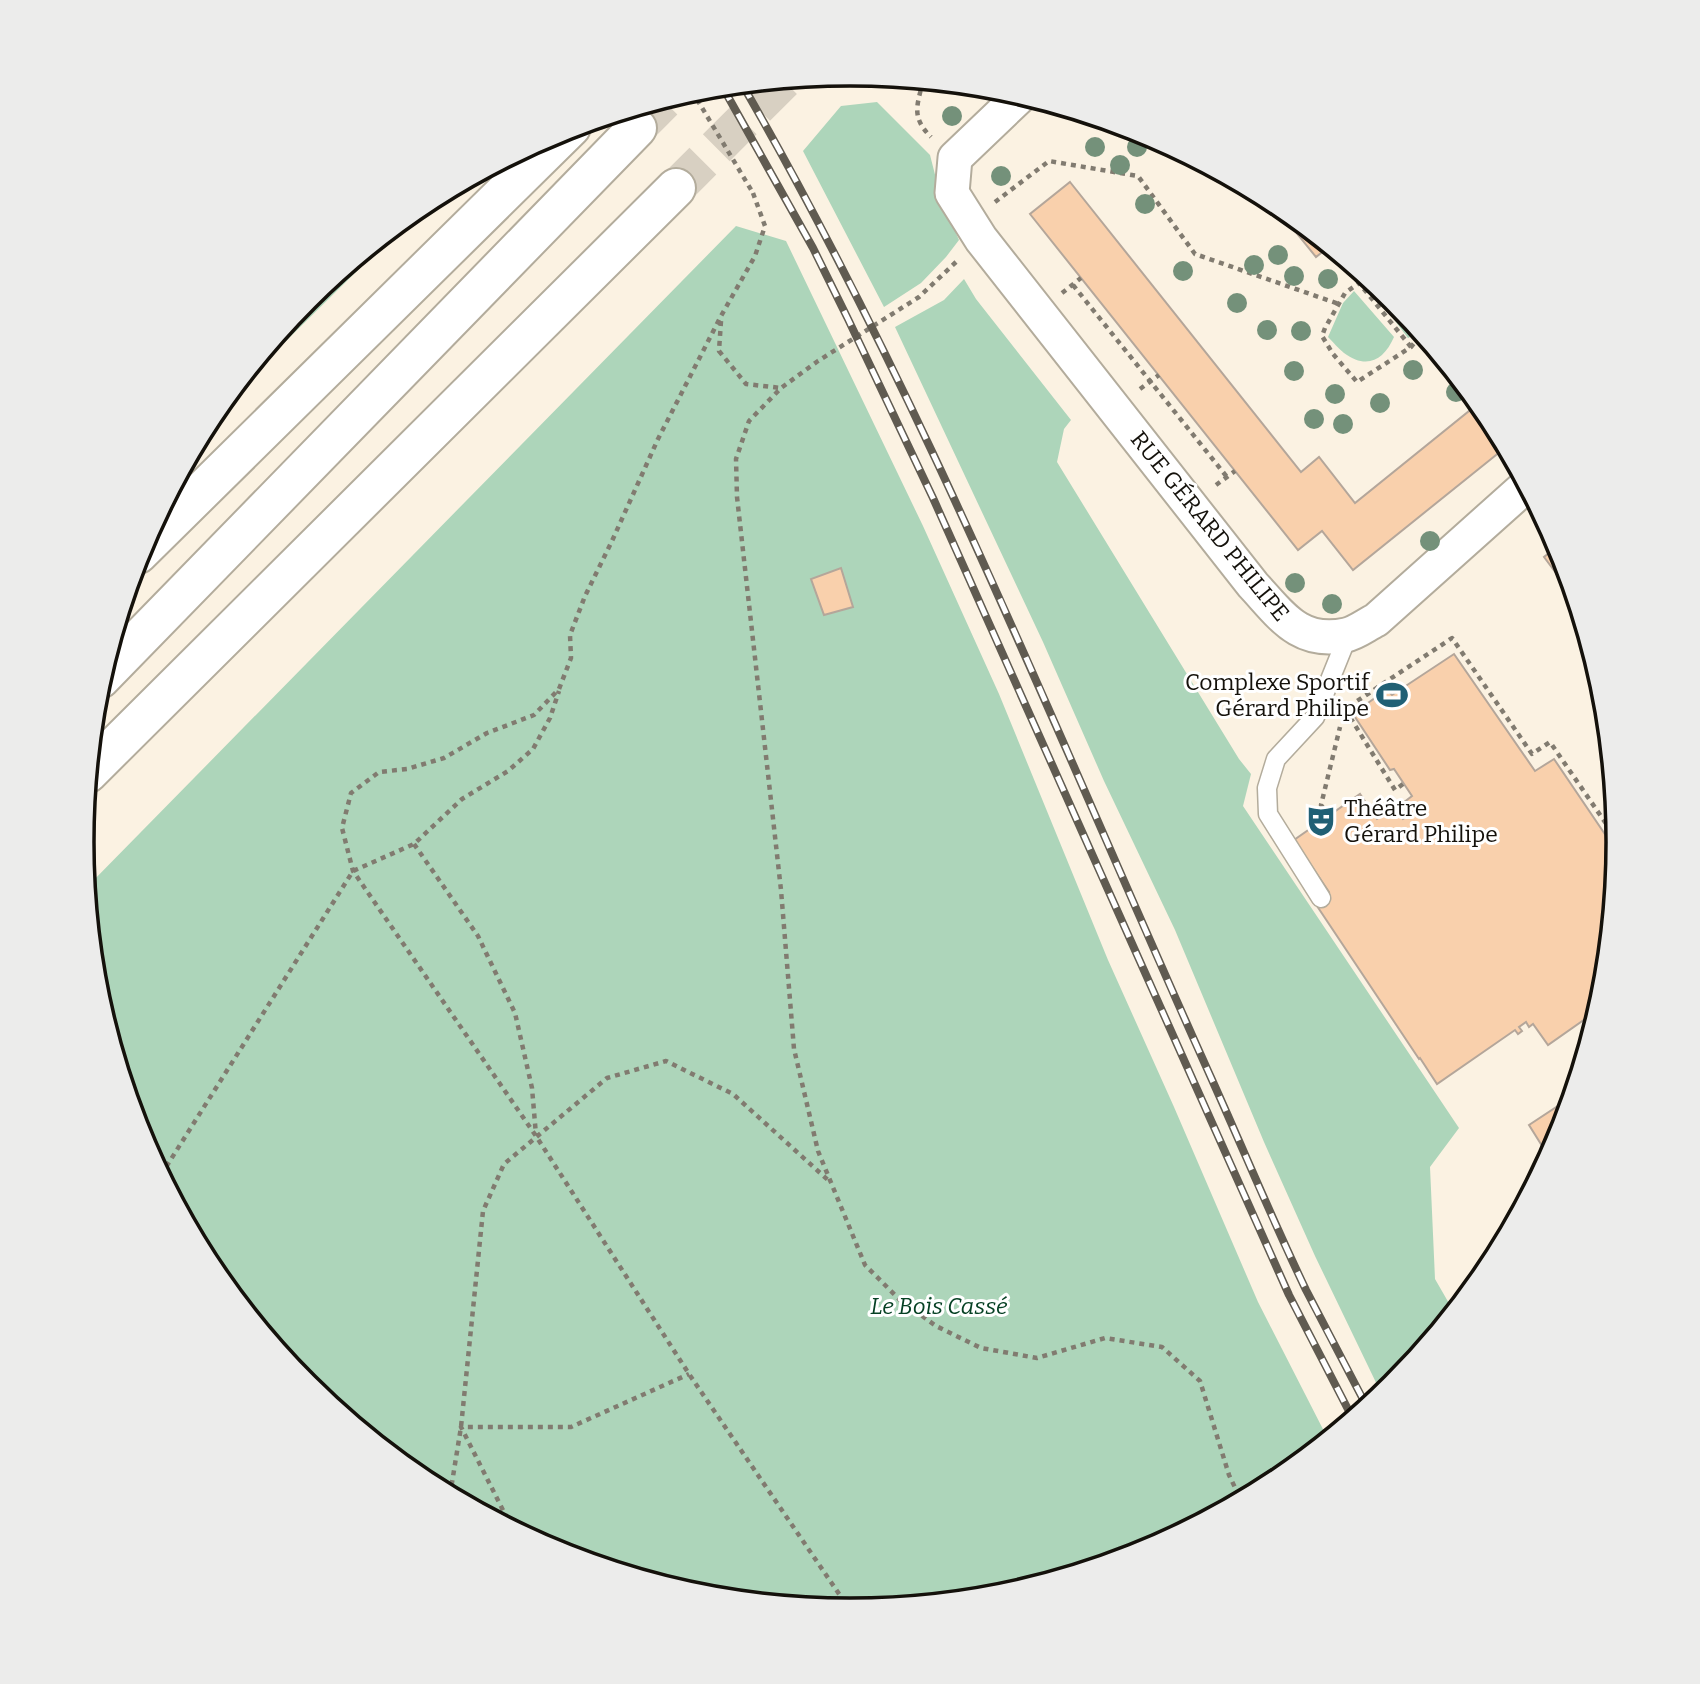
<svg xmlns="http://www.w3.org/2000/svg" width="1700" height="1684" viewBox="0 0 1700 1684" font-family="Bitter,serif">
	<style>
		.green { fill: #add5ba }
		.building { fill: #f9d0ac; stroke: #b4a69a; stroke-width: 2 }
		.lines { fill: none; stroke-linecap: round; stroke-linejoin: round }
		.motorway-tunnel { stroke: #d8d0c2; stroke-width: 38; stroke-dasharray: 38 19; stroke-linecap: butt }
		.service-casing { stroke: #b3ac9c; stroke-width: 21 }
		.minor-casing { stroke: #b3ac9c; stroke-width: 37 }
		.motorway-casing { stroke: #b3ac9c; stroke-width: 42 }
		.path { stroke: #817b70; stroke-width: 4.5; stroke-dasharray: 5 5; stroke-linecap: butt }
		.service { stroke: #fff; stroke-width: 18 }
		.minor { stroke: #fff; stroke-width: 33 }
		.motorway { stroke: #fff; stroke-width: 38 }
		.rail-casing { stroke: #605b51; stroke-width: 8 }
		.rail { stroke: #fff; stroke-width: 5; stroke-dasharray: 16; stroke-linecap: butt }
		.path-bridge { stroke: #817b70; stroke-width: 4.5; stroke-dasharray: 5 5; stroke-linecap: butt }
		.tree { fill: #74917a }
		.labels { text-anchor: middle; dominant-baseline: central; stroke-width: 6; stroke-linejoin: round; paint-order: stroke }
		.street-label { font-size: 23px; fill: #14110b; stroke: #fff }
		.poi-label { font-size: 23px; fill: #14110b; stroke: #fff; text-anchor: end }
		.park-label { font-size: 23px; font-style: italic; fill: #064124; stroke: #fff }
		.rim { fill: none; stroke: #14110b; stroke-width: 3.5 }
	</style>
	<rect width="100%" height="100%" fill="#fbf2e2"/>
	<g class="green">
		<path d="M877,102L930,155L942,202L959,240L946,257L921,283L884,307L803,151L841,106Z"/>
		<path d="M429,200L211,415L307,298L423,203Z"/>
		<path d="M736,226L786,241L923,526L999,694L1108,960L1174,1107L1258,1302L1328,1439L1277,1481L1144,1552L1000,1596L850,1610L700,1596L556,1552L423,1481L306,1385L211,1269L140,1136L96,992L86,888Z"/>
		<path d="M964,279L976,299L1071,420L1064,429L1057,462L1239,759L1251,774L1243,806L1459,1128L1430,1167L1435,1279L1454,1312L1393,1386L1382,1395L1315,1256L1264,1142L1175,930L1104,781L1043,642L895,327L944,300Z"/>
		<path d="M1372,281L1394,299L1421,332L1408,338L1367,284Z"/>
		<path d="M1354,291L1394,337C1384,360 1367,370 1344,353C1339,349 1333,342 1328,337L1343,303Z"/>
	</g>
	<g class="building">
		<path d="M1070,182L1301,472L1319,457L1355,503L1479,403L1489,415L1506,447L1353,570L1322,531L1298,550L1030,214Z"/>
		<path d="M1269,199L1277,203L1330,246L1316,257Z"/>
		<path d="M1559,545L1570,581L1565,585L1544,557Z"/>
		<path d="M841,568L853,607L824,615L811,579Z"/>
		<path d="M1454,654L1535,771L1554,759L1617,852L1604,992L1598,1010L1548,1045L1533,1024L1529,1027L1526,1022L1519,1027L1522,1031L1518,1034L1515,1030L1437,1084L1420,1058L1419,1059L1315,903L1329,892L1294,840L1360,794L1377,819L1394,808L1403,819L1411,814L1403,803L1412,796L1394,769L1390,770L1353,714L1387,689L1392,695Z"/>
		<path d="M1564,1102L1568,1109L1560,1136L1549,1157L1529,1125Z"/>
	</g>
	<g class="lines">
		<g class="motorway-tunnel">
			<path d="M637,128L667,98"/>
			<path d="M676,188L784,80"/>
		</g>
		<defs>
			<path id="service" d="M1321,898L1268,814L1267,788L1276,759L1315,717L1348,635"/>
			<path id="minor" d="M1021,95L955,158L952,193L981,239L1253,585C1281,615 1299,645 1346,635C1356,633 1366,625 1376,620L1527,485"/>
			<g id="motorway">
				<path d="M138,554L571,127"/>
				<path d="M100,679L637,128"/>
				<path d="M88,773L676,188"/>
			</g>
		</defs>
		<use href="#service" class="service-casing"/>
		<use href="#minor" class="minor-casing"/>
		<use href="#motorway" class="motorway-casing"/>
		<g class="path">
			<path d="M923,81C917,106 911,117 931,137"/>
			<path d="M753,193L765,226L755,256L721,316L658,439L612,541L585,596L570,635L571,658L559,689L534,715L487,733L444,758L407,769L379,772L351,793L342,828L353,871L536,1136L689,1374L850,1610"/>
			<path d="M995,202L1049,161L1138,176L1195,254L1339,304"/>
			<path d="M956,262L919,297L818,361L781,388L749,421L736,459L737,497L781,890L794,1049L818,1151L865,1265L900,1300L936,1326L981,1348L1037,1358L1105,1338L1162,1347L1200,1381L1229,1475L1241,1500"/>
			<path d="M1359,283L1368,277"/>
			<path d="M1073,285L1227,477"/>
			<path d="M1062,293L1081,278"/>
			<path d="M721,321L719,351L746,384L781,388"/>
			<path d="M1411,347L1359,283L1345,293L1325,328L1322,336L1333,354L1357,382L1411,347L1419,337L1424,335"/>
			<path d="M1140,389L1159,375"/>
			<path d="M1216,485L1235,471"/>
			<path d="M1403,784L1395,790L1345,709L1452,638L1532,754L1550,742L1618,841"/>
			<path d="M1329,816L1321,805L1340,727"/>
			<path d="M414,844L478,936L515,1013L532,1088L536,1135"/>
			<path d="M161,1175L353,871L414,844L462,799L508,771L533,749L550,718L559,691"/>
			<path d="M450,1495L461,1427L483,1211L504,1164L607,1078L666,1061L733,1094L829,1181"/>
			<path d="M512,1528L461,1427H571L689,1374"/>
		</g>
		<use href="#service" class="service"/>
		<use href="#minor" class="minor"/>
		<use href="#motorway" class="motorway"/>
		<defs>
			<g id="rail">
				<path d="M742,84C926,403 1062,747 1213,1082C1244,1151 1273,1221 1306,1290C1326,1329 1347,1368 1367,1407"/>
				<path d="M722,86L813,248L848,319L933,498L1289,1295L1353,1419"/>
			</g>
		</defs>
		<use href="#rail" class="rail-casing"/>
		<use href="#rail" class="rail"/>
		<path class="path-bridge" d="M692,91L753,193"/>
	</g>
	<g class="tree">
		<circle cx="952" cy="116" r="10"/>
		<circle cx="1095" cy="147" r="10"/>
		<circle cx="1137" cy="147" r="10"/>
		<circle cx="1120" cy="165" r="10"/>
		<circle cx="1001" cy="176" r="10"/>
		<circle cx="1145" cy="204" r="10"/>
		<circle cx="1278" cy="255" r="10"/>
		<circle cx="1254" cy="265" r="10"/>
		<circle cx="1183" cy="271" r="10"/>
		<circle cx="1294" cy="276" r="10"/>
		<circle cx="1328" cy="279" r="10"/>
		<circle cx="1237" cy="303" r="10"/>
		<circle cx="1267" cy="330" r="10"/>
		<circle cx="1301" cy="331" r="10"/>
		<circle cx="1413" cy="370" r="10"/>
		<circle cx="1294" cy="371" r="10"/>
		<circle cx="1456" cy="392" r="10"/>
		<circle cx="1335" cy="394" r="10"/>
		<circle cx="1380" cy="403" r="10"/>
		<circle cx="1314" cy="419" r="10"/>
		<circle cx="1343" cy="424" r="10"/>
		<circle cx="1430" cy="541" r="10"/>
		<circle cx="1295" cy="583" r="10"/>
		<circle cx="1332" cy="604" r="10"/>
	</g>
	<defs>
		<symbol id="stadium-bare" viewBox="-9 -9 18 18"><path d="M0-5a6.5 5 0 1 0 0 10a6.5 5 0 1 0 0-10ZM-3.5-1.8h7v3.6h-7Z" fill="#206075" stroke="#fff" stroke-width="2.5" paint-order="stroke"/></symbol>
		<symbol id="theatre-bare" viewBox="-9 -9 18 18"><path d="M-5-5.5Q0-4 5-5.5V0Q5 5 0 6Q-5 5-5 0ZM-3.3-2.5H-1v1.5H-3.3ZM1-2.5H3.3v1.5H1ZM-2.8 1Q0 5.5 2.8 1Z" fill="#206075" stroke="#fff" stroke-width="2.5" paint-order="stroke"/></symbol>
	</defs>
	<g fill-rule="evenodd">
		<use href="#stadium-bare" x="1370" y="673" width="44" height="44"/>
		<use href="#theatre-bare" x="1299" y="799" width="44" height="44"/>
	</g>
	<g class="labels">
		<g class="street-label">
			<text transform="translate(1210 526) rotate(51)">RUE GÉRARD PHILIPE</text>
		</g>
		<g class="poi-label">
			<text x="1369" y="682">Complexe Sportif<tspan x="1369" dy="26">Gérard Philipe</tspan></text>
			<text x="1344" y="808" text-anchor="start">Théâtre<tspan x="1344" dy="26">Gérard Philipe</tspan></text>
		</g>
		<g class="park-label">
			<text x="939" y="1306">Le Bois Cassé</text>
		</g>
	</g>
	<path d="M0 0H1700V1684H0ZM94 842a756 756 0 1 1 1512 0a756 756 0 1 1-1512 0Z" fill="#ececeb" fill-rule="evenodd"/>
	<path class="rim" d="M94 842a756 756 0 1 1 1512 0a756 756 0 1 1-1512 0Z"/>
</svg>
